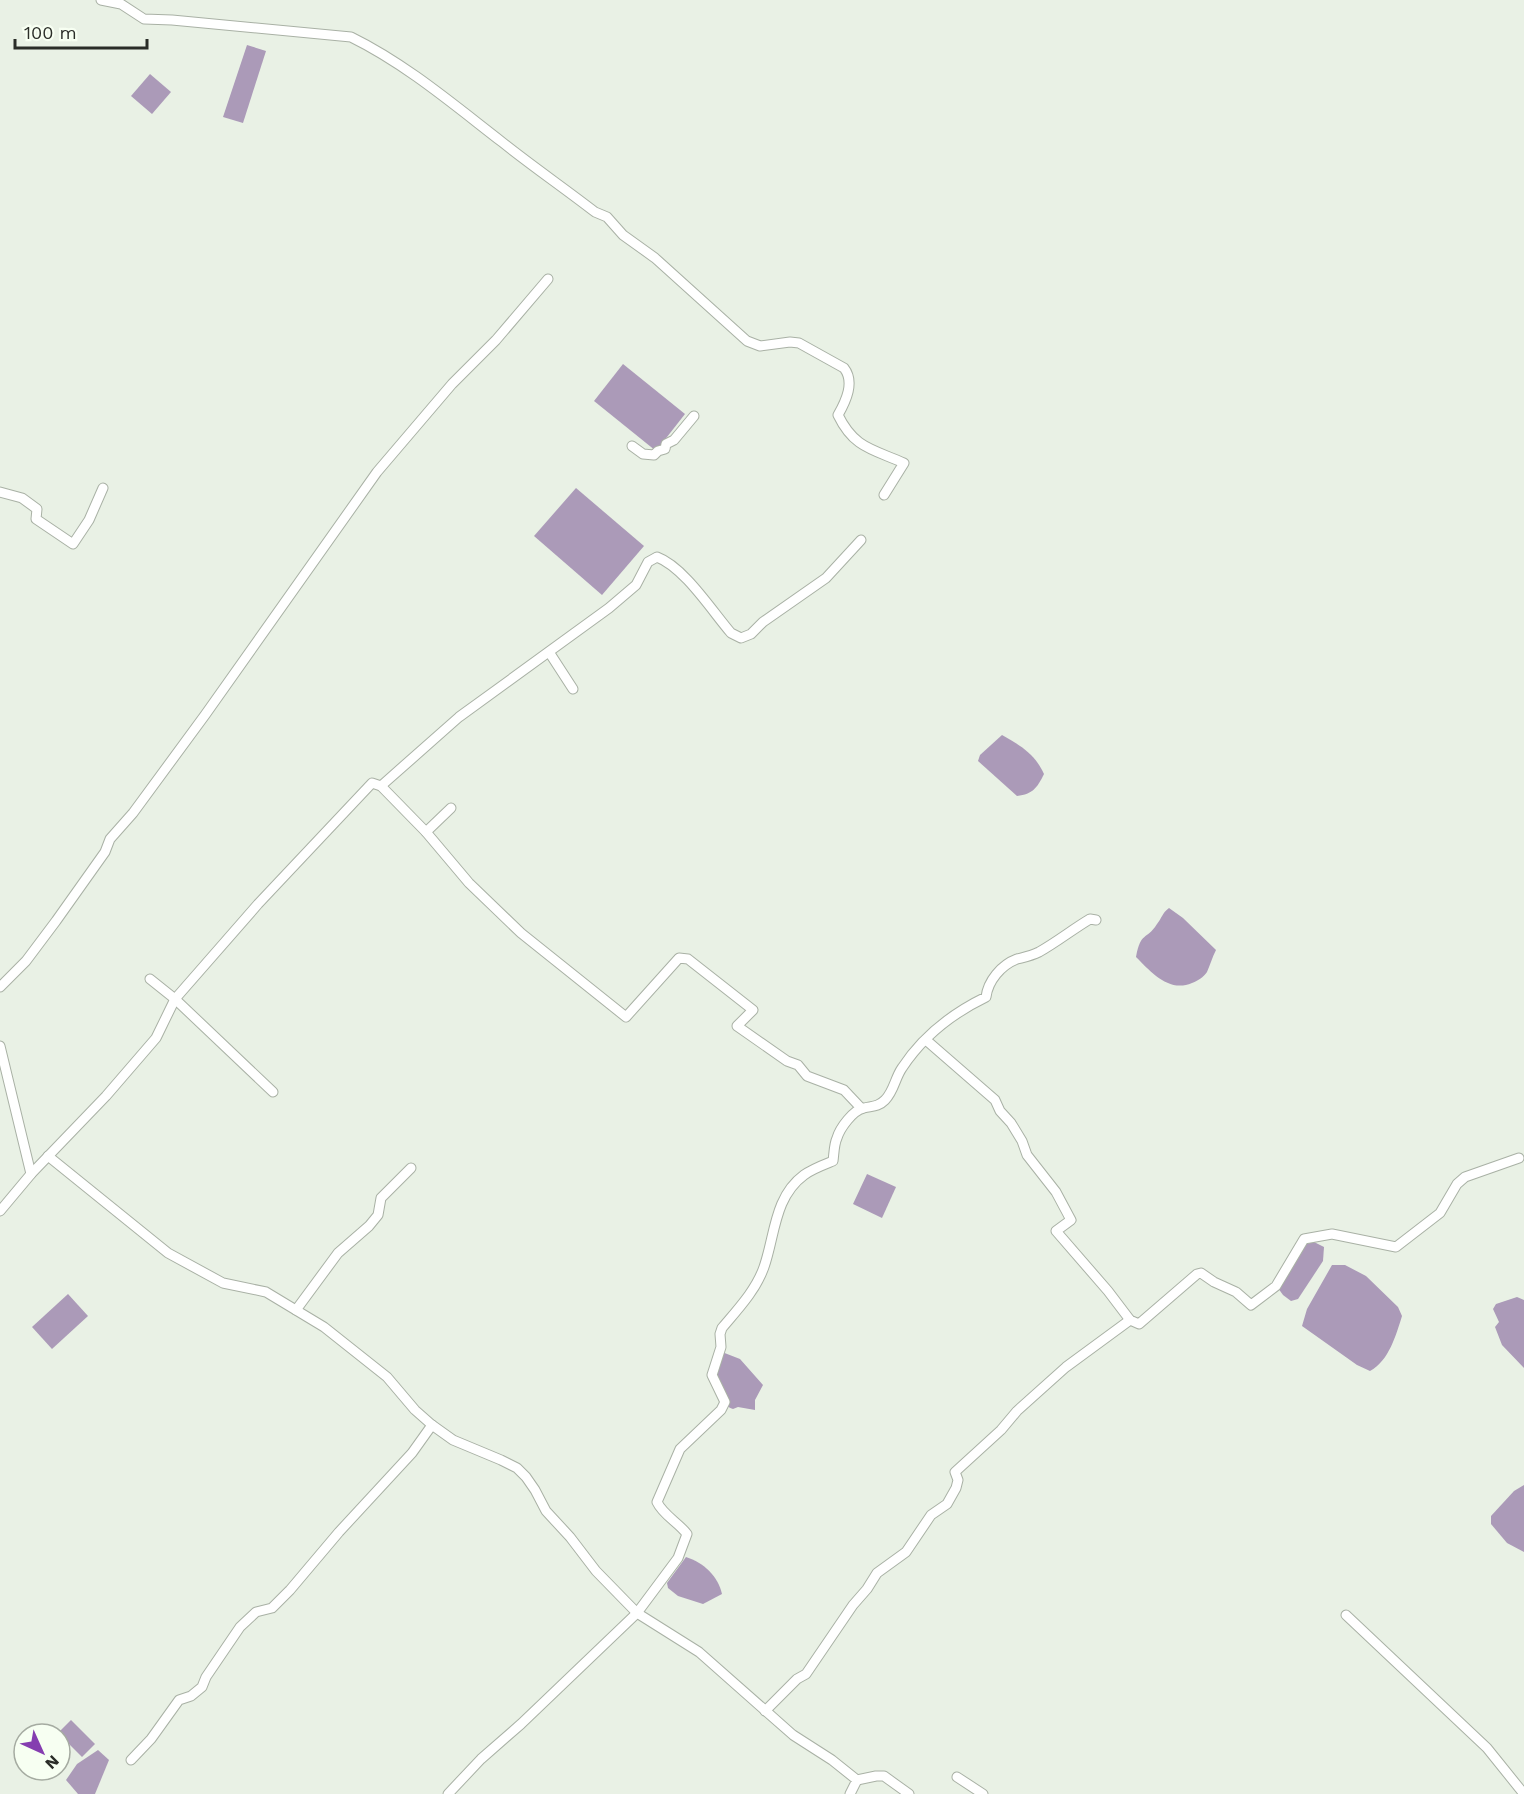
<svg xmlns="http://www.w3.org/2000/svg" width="1524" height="1794" viewBox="0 0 1524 1794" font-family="'Work Sans',sans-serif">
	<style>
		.water { fill: #ab9ab8 }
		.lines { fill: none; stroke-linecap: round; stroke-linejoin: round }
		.street-casing { stroke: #a9b1a5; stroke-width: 11 }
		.street { stroke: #fff; stroke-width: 9 }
	</style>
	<rect width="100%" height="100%" fill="#e9f1e5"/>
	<g class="water">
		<path d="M247,45L266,51L243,123L223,117Z"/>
		<path d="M150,74L171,92L152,114L131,96Z"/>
		<path d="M623,364L685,414L656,451L594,401Z"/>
		<path d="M576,488L644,546L602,595L534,536Z"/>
		<path d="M1002,735C1020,745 1035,754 1044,774C1037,788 1033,794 1017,796L978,761L980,755Z"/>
		<path d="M1169,908L1183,918L1216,950C1212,958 1210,965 1207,972C1204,977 1197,981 1192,983C1169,993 1151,972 1136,957C1141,931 1146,941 1157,924C1162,918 1162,913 1169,908Z"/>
		<path d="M867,1174L896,1187L882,1218L853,1204Z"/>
		<path d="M1314,1242L1324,1247L1323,1261L1298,1299L1291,1301L1283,1295L1278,1288L1306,1244Z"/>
		<path d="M1332,1265H1345L1366,1276L1398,1307L1402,1316C1396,1335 1389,1361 1370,1371L1357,1365L1302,1326L1307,1309Z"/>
		<path d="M68,1294L88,1316L52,1349L32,1327Z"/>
		<path d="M1517,1297L1524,1300V1368L1502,1345L1495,1327L1499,1322L1493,1309L1496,1304Z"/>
		<path d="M722,1352L740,1359L763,1385L755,1400V1410L738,1407L733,1409C727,1407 727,1405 724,1399C715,1379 716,1373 722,1352Z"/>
		<path d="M1524,1485V1552L1507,1543L1491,1524V1516L1514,1491Z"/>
		<path d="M686,1557C704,1563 718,1576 722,1594L703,1604L678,1596L668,1588L667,1583Z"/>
		<path d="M71,1720L95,1744L82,1757L58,1733Z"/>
		<path d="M98,1750L109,1760L95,1794H78L66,1780L77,1764Z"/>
	</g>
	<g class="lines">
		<defs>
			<g id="street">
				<path d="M101,0L121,4L144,19L172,20L351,37C406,64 454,105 502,142C532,166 564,188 595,212L607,217L623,235L655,258L747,341L760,346L790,342L799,343L844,368C855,382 846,401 838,415C854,448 872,449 904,463L884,495"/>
				<path d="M632,446L643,454L654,455L658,451L665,449L666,444L674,440L694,416"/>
				<path d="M0,492L22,498L37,509L36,519L73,544L89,520L103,488"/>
				<path d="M549,652L573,689"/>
				<path d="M381,786L459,717L609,608L636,585L648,562L657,557C684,567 712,611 731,633L741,638L751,634L763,622L826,578L861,540"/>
				<path d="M426,832L451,808"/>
				<path d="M150,979L175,999L273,1092"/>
				<path d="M0,987L26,961L56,921L105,852L110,839L133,813L205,715L377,472L452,384L496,340L548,279"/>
				<path d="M926,1040L995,1100L1000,1111L1011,1123L1022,1141L1027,1155L1056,1192L1071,1220L1056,1231L1108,1291L1130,1320L1139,1324L1197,1274L1201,1273L1214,1282L1236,1292L1251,1305L1276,1286L1304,1239L1332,1234L1396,1247L1440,1213L1457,1184L1465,1177L1519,1158"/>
				<path d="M0,1046L31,1174"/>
				<path d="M48,1156L168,1253L223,1283L266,1292L324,1327L387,1377L415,1410L432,1425L453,1440L501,1460L517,1468L526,1477L535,1490L546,1511L570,1537L596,1571L637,1613L699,1652L793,1735L832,1760L857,1780L850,1794"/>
				<path d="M0,1211L31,1174L106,1096L156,1038L175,999L258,904L372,783L381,786L426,832L469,883L521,933L626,1017L679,958L688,959L753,1010L737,1026L787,1061L798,1065L807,1076L844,1090L861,1108"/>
				<path d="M296,1310L338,1253L369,1226L378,1215L381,1198L411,1168"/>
				<path d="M1346,1615L1487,1748L1524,1794"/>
				<path d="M765,1711L797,1679L806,1674L853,1605L867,1589L877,1573L906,1552L931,1515L947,1504L956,1488L958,1480L955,1472L1001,1430L1017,1411L1066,1367L1130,1320"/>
				<path d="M131,1760L151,1739L179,1700L191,1696L202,1687L206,1677L240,1627L256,1612L272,1608L290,1590L339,1532L412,1453L432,1425"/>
				<path d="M957,1777L983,1794"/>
				<path d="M857,1780L876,1776H884L909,1794"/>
				<path d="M448,1794L481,1759L521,1724L637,1613L678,1558L687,1534C678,1522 663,1515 657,1502L680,1449L721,1410L725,1402L712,1375L721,1347L720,1334L722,1328C738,1309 756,1290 764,1267C775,1236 774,1197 804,1175C812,1169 823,1165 833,1161C834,1154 834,1144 837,1138C840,1128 853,1110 864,1108C872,1106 878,1107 885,1100C894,1091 895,1078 902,1068C923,1036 953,1013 986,997C988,981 1001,965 1017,959C1025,957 1031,956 1039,952C1057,942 1073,929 1090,919L1096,920"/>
			</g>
		</defs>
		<use href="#street" class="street-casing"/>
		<use href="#street" class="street"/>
	</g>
	<g transform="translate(42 1752) rotate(135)"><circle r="28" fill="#f7fff2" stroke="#a5aba1" stroke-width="1.5"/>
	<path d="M0-4.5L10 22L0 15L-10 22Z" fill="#853db0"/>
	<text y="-9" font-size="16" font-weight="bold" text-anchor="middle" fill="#2a2d28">N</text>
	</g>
	<path d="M15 39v9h132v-9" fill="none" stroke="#2a2d28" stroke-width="3"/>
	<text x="24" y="39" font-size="18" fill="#2a2d28" stroke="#f7fff2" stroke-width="4.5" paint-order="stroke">100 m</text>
</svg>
